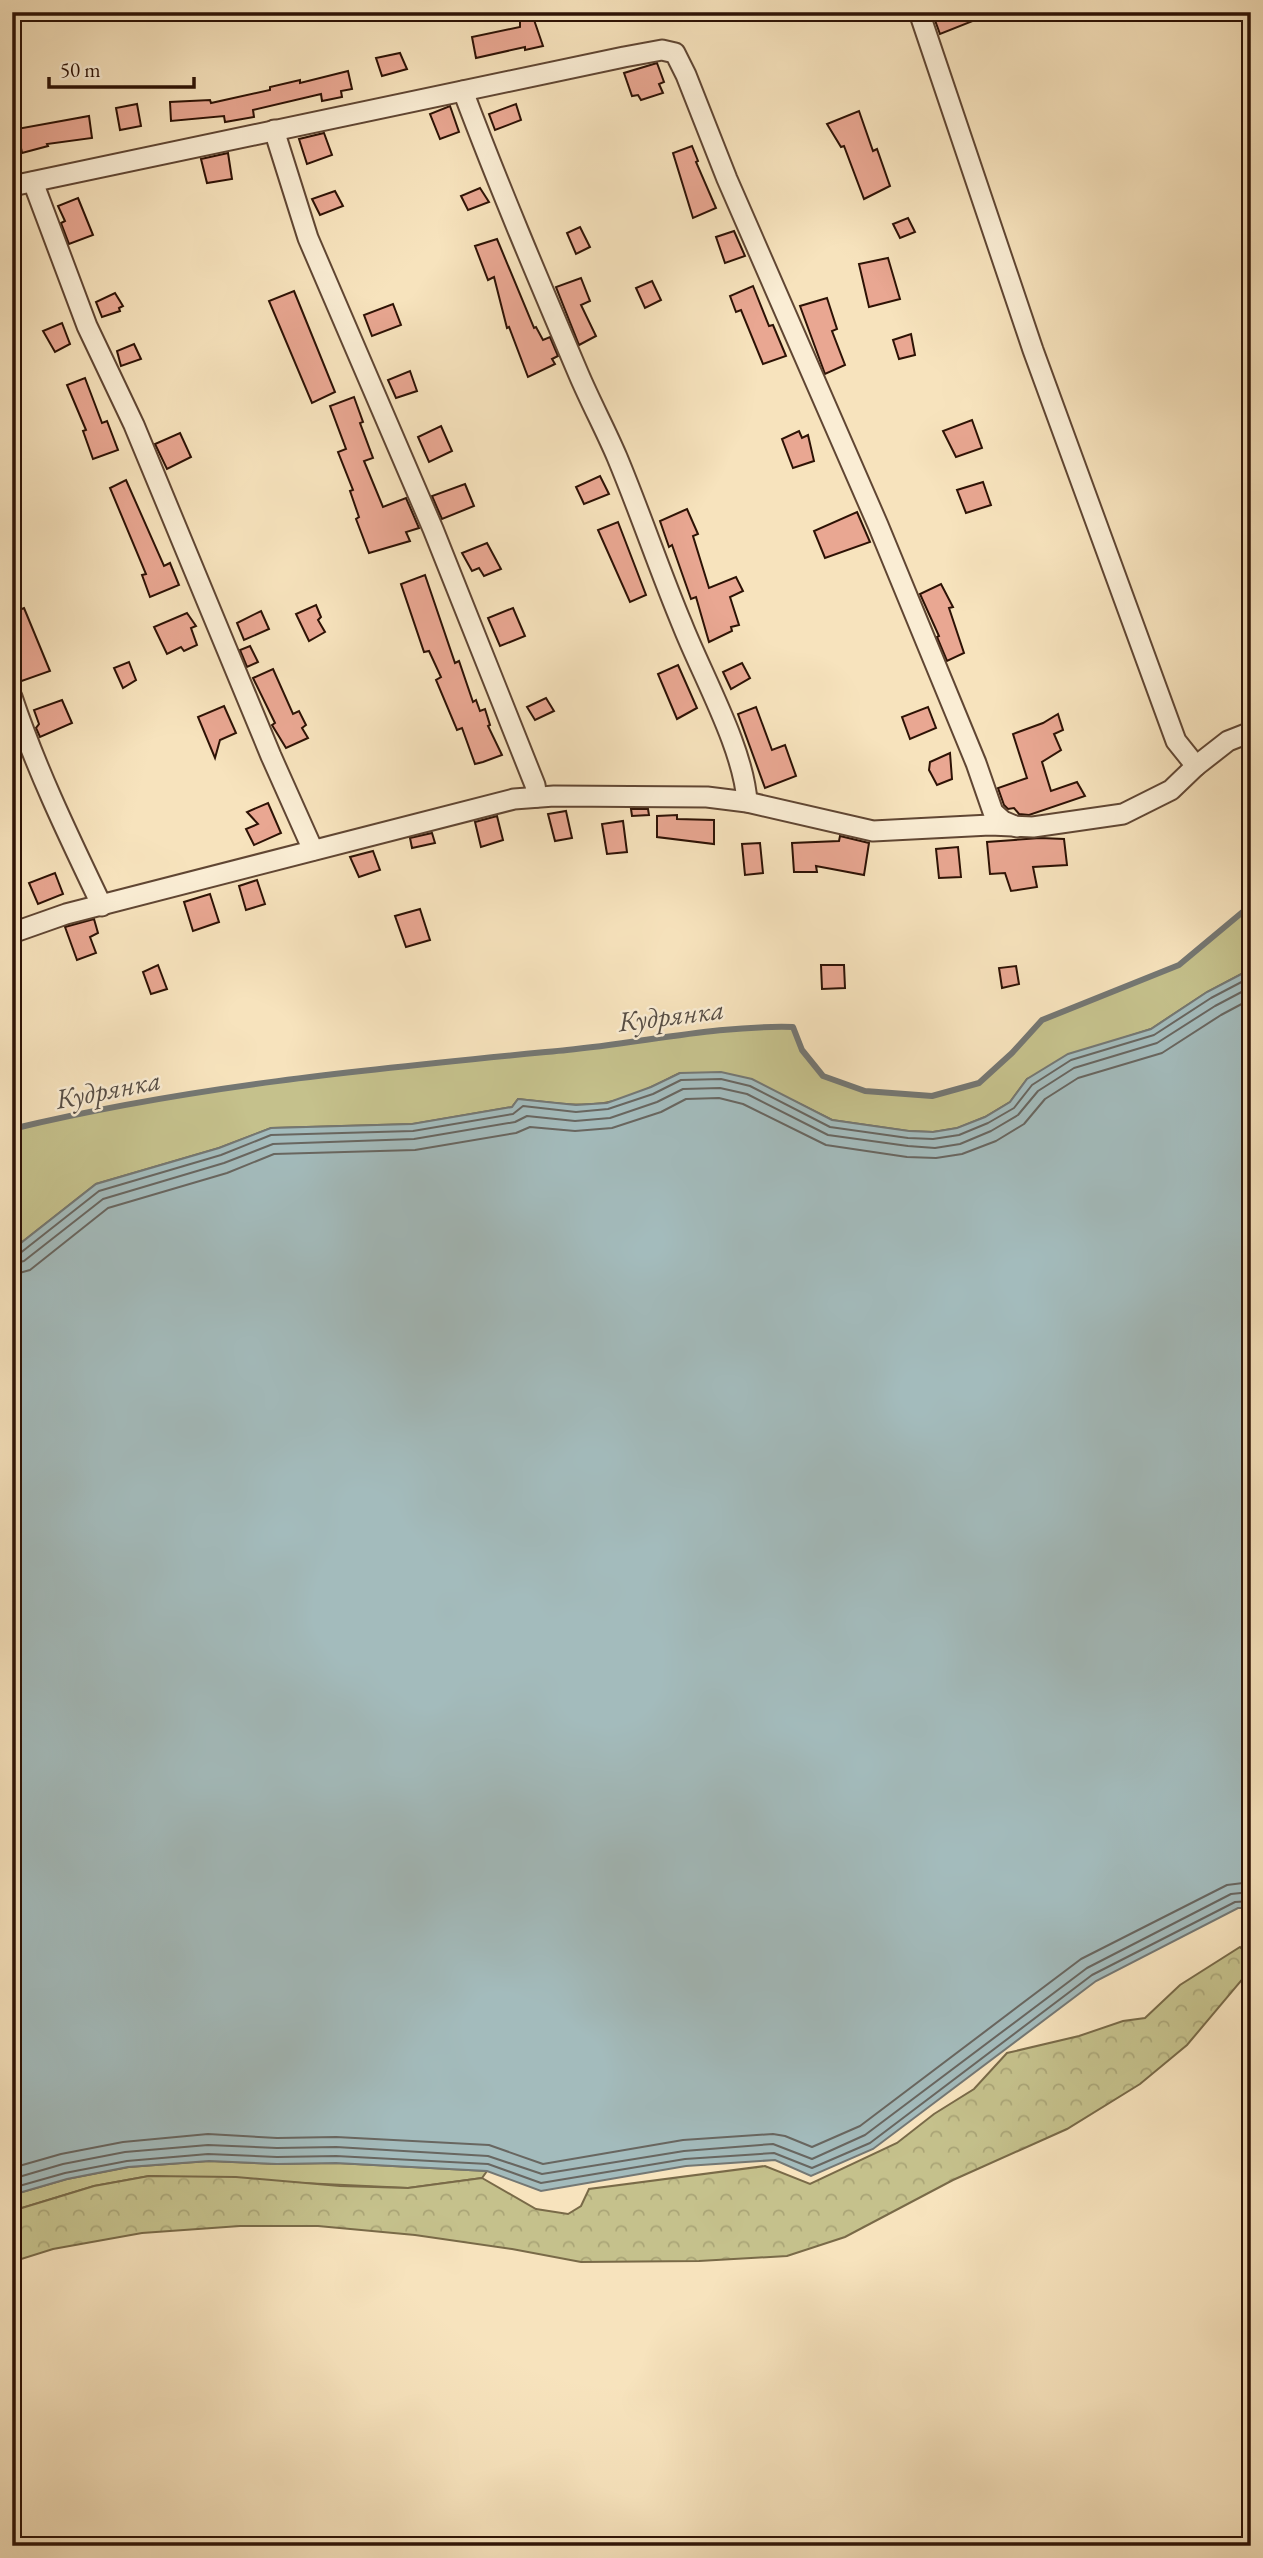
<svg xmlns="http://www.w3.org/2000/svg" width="1263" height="2558" viewBox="0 0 1263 2558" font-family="'EB Garamond',serif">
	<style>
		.grass { fill: #c5c18c; stroke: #796a48; stroke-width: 2 }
		.forest { fill: url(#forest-crowns); stroke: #796a48; stroke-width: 2 }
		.water { fill: #a3bbbc; stroke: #747773; stroke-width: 2 }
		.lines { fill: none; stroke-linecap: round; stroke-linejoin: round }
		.shore { stroke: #686660; stroke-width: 2 }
		.stream { stroke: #747773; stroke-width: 6 }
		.building { fill: #e9a792; stroke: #2d1205; stroke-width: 2 }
		.minor-casing { stroke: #604633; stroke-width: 23 }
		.path { stroke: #2d1205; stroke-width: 3.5; stroke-dasharray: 5 3.5; stroke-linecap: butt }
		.minor { stroke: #faedd4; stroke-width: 19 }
		.labels { text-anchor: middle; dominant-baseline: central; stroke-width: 5; stroke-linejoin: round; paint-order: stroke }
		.water-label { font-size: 28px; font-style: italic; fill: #564d45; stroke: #faedd4 }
	</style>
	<defs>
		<pattern id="forest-crowns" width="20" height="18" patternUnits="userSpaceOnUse" patternTransform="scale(1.75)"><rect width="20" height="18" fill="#c5c18c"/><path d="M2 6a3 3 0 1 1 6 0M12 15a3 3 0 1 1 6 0" fill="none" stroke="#aaa577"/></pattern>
	</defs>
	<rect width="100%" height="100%" fill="#f7e3bd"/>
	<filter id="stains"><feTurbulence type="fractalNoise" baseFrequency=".00286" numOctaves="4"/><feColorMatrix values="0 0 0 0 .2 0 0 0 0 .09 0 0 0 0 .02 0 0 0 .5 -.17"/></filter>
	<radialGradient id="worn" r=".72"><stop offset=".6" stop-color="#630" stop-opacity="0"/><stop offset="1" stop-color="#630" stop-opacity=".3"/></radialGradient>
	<g class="grass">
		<path d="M1251,905V969L1207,992L1151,1029L1114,1041L1027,1079L1010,1102L985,1117L958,1128L933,1132L908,1131L832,1120L794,1101L680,1073C657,1084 630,1099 604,1103C576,1107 547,1102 518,1099L512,1107L413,1124L271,1128L219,1148L96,1184L12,1250V1129C194,1085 381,1068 567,1050C642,1043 717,1025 793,1027L802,1050L823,1076L865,1091L932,1096L979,1083L1012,1053L1042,1020L1179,965Z"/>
		<path d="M209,2161L277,2164L336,2163L487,2171L482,2178L408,2188L149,2176L94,2186L12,2211V2195L67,2179L129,2167Z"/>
	</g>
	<path class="forest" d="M1240,1947L1251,1958V1969L1187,2045L1140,2084L1067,2129L953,2180L845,2237L787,2256L699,2261L581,2262L512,2249L415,2235L318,2226H240L142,2233L53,2249L12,2262V2211L94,2186L149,2176L236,2177L340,2186L408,2188L482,2178L536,2209L568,2214L581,2206L589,2189L765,2166L810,2184L897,2143L934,2114L974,2089L1007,2053L1079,2036L1123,2021L1145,2018L1180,1985Z"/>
	<path class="water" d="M1251,969V1908H1238L1096,1981L873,2149L811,2176L775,2160L686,2166L541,2191L487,2171L336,2163L277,2164L209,2161L128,2167L67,2179L12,2195V1250L96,1184L219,1148L271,1128L412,1124L512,1107L518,1099L576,1105L607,1103L651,1087L680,1073L721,1072L752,1079L832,1120L909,1131L933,1132L957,1128L985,1117L1010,1102L1027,1079L1068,1054L1151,1029L1207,992Z"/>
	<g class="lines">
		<g class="shore">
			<path d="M12,1255L19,1254L99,1191L221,1155L271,1135L413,1131L513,1114L523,1106L576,1112L608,1109L653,1094L681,1080L721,1079L750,1086L830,1127L908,1138L933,1139L959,1135L988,1123L1014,1108L1032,1085L1071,1060L1154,1035L1211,998L1251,977"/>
			<path d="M12,1264L24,1261L103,1199L224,1163L273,1144L414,1139L515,1122L527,1116L575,1121L610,1118L657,1102L683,1089L720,1088L747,1094L828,1135L908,1146L935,1148L960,1144L991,1131L1018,1115L1038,1091L1074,1068L1157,1043L1215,1006L1251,987"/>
			<path d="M12,1275L30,1270L108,1208L227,1173L274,1154L415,1150L516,1133L530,1127L575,1131L612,1128L661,1112L686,1099L719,1098L743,1104L826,1145L907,1157L936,1158L962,1154L996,1141L1024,1124L1045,1099L1078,1078L1162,1053L1221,1015L1251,999"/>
			<path d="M12,2168L61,2154L123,2142L208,2134L277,2138L336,2137L489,2145L543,2164L683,2140L773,2134L785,2136L812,2147L860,2126L1081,1959L1227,1885L1251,1882"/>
			<path d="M12,2179L63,2164L125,2152L208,2145L277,2148L336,2147L488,2156L542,2174L684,2151L773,2144L812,2159L865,2135L1087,1968L1231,1894L1251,1892"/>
			<path d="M12,2188L65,2173L127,2161L208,2154L277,2157L336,2156L488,2164L541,2183L685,2159L774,2153L812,2168L870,2143L1092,1975L1235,1902L1251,1901"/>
		</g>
		<path class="stream" d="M12,1129C194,1085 381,1068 567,1050C642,1043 717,1025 793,1027L802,1050L823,1076L865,1091L932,1096L979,1083L1012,1053L1042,1020L1179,965L1251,905"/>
	</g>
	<g class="building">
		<path d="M932,12H992L993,13L940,34Z"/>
		<path d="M533,17L543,46L525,50V47L476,58L472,37L520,27V20Z"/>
		<path d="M400,53L407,69L382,76L376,58Z"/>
		<path d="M657,63L664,82L659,84L663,93L641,100L638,95L632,96L624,73Z"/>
		<path d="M348,71L352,89L341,91L342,97L322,101L321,94L253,110L254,117L225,122L224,116L171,121L170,102L210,100L211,103L270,90V87L300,80V83Z"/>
		<path d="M137,104L141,126L120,130L116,108Z"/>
		<path d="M516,104L521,120L495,130L489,114Z"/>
		<path d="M450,106L459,132L440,139L430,114Z"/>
		<path d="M859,111L873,151L877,149L890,186L864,199L844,146L841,147L827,124Z"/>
		<path d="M89,116L92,138L47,144L48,146L22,153L17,129Z"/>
		<path d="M324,133L332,155L307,164L299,139Z"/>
		<path d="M692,146L698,161L696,162L716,208L693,218L673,153Z"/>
		<path d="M228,153L232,179L207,183L201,159Z"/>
		<path d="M480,188L489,202L468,210L461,196Z"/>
		<path d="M335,191L343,206L320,215L312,199Z"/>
		<path d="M78,198L93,235L69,244L61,223L65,221L58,206Z"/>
		<path d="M908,218L915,232L900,238L893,224Z"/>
		<path d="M580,227L590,247L576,254L567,233Z"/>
		<path d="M734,231L745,256L725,263L716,237Z"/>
		<path d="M497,239L534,328L536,327L543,340L550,337L558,356L552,359L555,364L528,377L509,327L507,328L494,277L488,280L475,246Z"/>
		<path d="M888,258L900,299L869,307L859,264Z"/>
		<path d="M581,278L590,301L581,305L596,336L579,345L556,287Z"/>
		<path d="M652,281L661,300L645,308L636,288Z"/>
		<path d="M753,286L769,326L773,325L786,356L763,364L741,310L736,312L730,296Z"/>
		<path d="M294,291L335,392L312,403L269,301Z"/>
		<path d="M115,293L123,306L119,308L120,311L102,317L96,302Z"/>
		<path d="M827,298L837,329L832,331L845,365L825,374L800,306Z"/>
		<path d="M393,304L401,325L372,336L364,315Z"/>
		<path d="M62,323L70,344L55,352L43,331Z"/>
		<path d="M911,334L915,355L899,359L893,340Z"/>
		<path d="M134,344L141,359L121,366L117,351Z"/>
		<path d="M410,371L417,391L396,398L388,380Z"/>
		<path d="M85,378L102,423L107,421L118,450L93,459L83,431L86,430L67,385Z"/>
		<path d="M354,397L363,422L360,423L373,458L364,461L383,507L406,498L419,528L406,532L410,541L369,553L356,519L359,517L350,491L353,490L338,452L346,449L330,406Z"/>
		<path d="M972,420L982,448L956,457L943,431Z"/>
		<path d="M441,426L452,451L429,462L418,437Z"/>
		<path d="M799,431L802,438L808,435L814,461L793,468L782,439Z"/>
		<path d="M180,433L191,457L167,469L155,444Z"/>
		<path d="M600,476L609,494L584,504L576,487Z"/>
		<path d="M126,480L164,566L170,563L179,585L150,597L142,575L146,574L110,488Z"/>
		<path d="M983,482L991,505L966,513L957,490Z"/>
		<path d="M465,484L474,506L442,519L432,496Z"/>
		<path d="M687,509L698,534L693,536L709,588L736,577L743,591L730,597L739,625L731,627L732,631L709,642L696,597L691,599L672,545L669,547L660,521Z"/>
		<path d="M857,512L870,542L825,558L814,531Z"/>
		<path d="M618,522L646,595L630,602L598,530Z"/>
		<path d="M487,543L501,569L484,576L479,568L472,571L462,553Z"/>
		<path d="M425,575L455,663L459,661L473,702L476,700L480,711L485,709L490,725L488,726L502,755L483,762L475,764L462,728L457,730L436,680L441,677L429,651L424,652L401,584Z"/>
		<path d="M941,584L953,607L949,608L964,653L947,661L937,637L939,636L920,594Z"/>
		<path d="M316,605L321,617L318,620L325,632L309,641L296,614Z"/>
		<path d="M24,608L50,671L16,683L12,671V613Z"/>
		<path d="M513,608L525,636L500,646L488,618Z"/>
		<path d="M261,611L269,629L244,640L237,623Z"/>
		<path d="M187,613L196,626L191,628L197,645L184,651L181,647L167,654L154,627Z"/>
		<path d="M250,646L258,662L247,667L240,650Z"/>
		<path d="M129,662L136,680L123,688L114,668Z"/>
		<path d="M742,663L750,678L731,689L723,672Z"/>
		<path d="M678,665L697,708L677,719L658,674Z"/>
		<path d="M273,669L293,714L299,711L306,725L302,728L308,738L286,748L272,725L275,723L253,678Z"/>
		<path d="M546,698L554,711L535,720L527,707Z"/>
		<path d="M62,700L72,723L40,737L36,728L39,724L34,710Z"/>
		<path d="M224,706L236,733L220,740L215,758L198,717Z"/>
		<path d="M756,707L772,750L785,745L796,776L765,788L738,714Z"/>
		<path d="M928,707L936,728L910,739L902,717Z"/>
		<path d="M1058,714L1063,730L1054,734L1061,750L1042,762L1051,791L1077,782L1085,796L1029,815L1019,814L1014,808L1008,809L1004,805L998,788L1027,778L1013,734L1043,723Z"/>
		<path d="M950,753L952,779L937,785L929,770L930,762Z"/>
		<path d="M268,803L281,833L254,845L246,829L258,824L247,812Z"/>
		<path d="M631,809H648L649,815L632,816Z"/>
		<path d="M566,811L572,838L555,841L548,814Z"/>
		<path d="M677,815V819L714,820V844L657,837V816Z"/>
		<path d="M497,816L503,840L481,847L475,822Z"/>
		<path d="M623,821L627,852L607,854L602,824Z"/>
		<path d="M432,833L435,843L412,848L410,838Z"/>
		<path d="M840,836L869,843L864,875L816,866L817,872H794L792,843L839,841Z"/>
		<path d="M1040,838L1064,839L1067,865L1033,867L1037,887L1011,891L1005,873L990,874L987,842Z"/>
		<path d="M760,843L763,873L745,875L742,844Z"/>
		<path d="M958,847L961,877L939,878L936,849Z"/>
		<path d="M373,851L380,870L359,877L350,857Z"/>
		<path d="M55,873L63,894L38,904L29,883Z"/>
		<path d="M257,880L265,904L246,910L239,886Z"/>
		<path d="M210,894L219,922L193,931L184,902Z"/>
		<path d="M420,909L430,940L406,947L395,916Z"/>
		<path d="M94,919L98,933L90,937L96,953L77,960L65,927Z"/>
		<path d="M158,965L167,989L151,994L143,972Z"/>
		<path d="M821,965H844L845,988L822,989Z"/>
		<path d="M1016,966L1019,984L1002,988L999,968Z"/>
	</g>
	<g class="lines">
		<defs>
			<g id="minor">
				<path d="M919,12L1033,350L1176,741L1196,766"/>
				<path d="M463,91C499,187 539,281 579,375C591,403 605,429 617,457C640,512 659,569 682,624C702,675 744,749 747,802"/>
				<path d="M274,130L308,238L433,529L535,785L537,797"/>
				<path d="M33,182L87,326L134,425L271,756L313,850"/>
				<path d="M12,186L624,57L662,50L675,53L686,75L727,179L878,525L976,763L993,812L1003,821L1017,827"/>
				<path d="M12,697C36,769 69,837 102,906"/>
				<path d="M12,933L66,914L514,799L554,796L707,797L747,802L873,831L990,825L1033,827L1123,814L1171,790L1196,766L1228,741L1251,732"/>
			</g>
		</defs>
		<use href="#minor" class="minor-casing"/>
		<path class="path" d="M1244,12L1251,28"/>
		<use href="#minor" class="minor"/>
	</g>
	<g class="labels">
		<g class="water-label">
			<text transform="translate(671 1015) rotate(-7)">Кудрянка</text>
			<text transform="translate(108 1089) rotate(-11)">Кудрянка</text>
		</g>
	</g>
	<rect width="1263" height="2558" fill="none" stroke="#f7e3bd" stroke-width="42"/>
	<rect x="14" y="14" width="1235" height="2530" fill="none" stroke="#2d1205" stroke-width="3.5"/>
	<rect x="21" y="21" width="1221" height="2516" fill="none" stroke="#2d1205" stroke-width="2"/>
	<path d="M49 77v10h145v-10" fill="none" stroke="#2d1205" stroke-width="3.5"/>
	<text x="60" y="77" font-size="21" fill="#2d1205" stroke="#faedd4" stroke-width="5" paint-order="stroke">50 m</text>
	<rect width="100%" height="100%" filter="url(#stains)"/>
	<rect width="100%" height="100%" fill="url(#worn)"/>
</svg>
